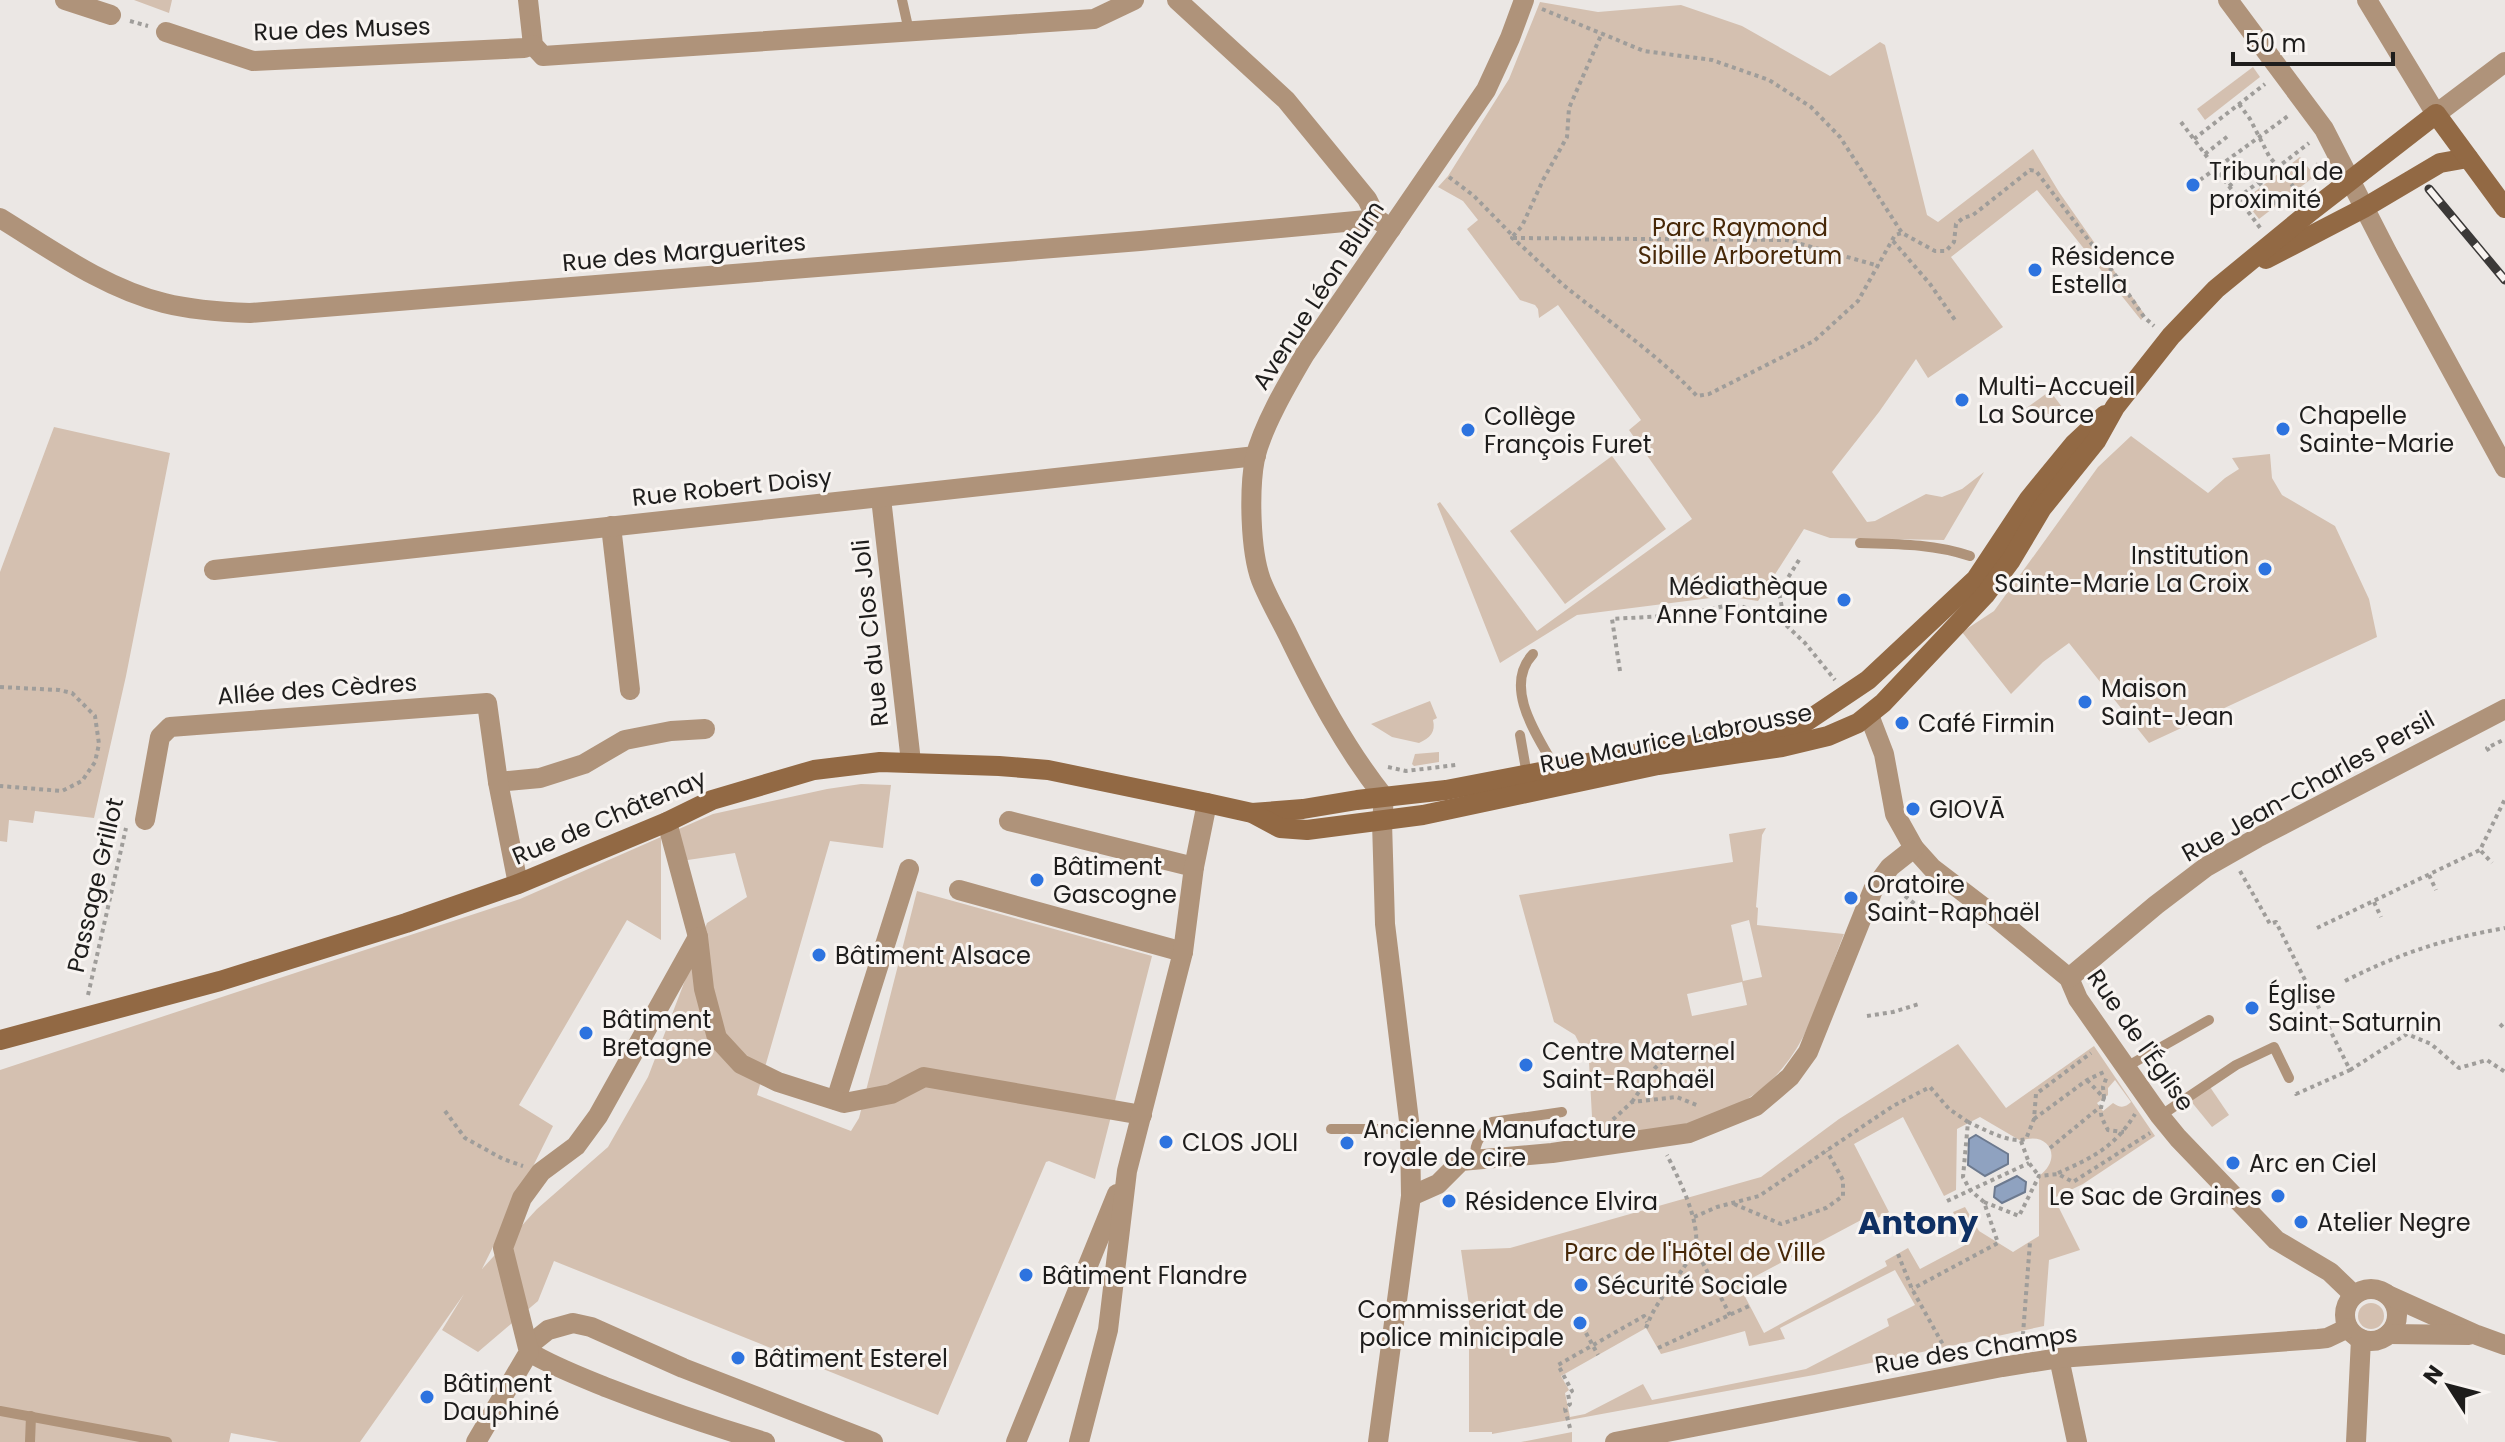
<svg xmlns="http://www.w3.org/2000/svg" width="2505" height="1442" viewBox="0 0 2505 1442" font-family="Poppins,sans-serif">
	<style>
		.green { fill: #d4c0b0; fill-rule: evenodd }
		.water { fill: #8fa2c0; stroke: #6d7a8f; stroke-width: 2 }
		.lines { fill: none; stroke-linecap: round; stroke-linejoin: round }
		.path { stroke: #9f9d9a; stroke-width: 4; stroke-dasharray: 4 4; stroke-linecap: butt }
		.lane { stroke: #af937a; stroke-width: 10 }
		.street { stroke: #af937a; stroke-width: 20 }
		.secondary { stroke: #926944; stroke-width: 20 }
		.rail-casing { stroke: #3b3938; stroke-width: 9 }
		.rail { stroke: #f8f4f1; stroke-width: 6; stroke-dasharray: 18; stroke-linecap: butt }
		.poi-dot { fill: #2d73df; stroke: #f8f4f1; stroke-width: 3 }
		.labels { text-anchor: middle; dominant-baseline: central; stroke-width: 6; stroke-linejoin: round; paint-order: stroke }
		.street-label { font-size: 24px; fill: #1e1d1c; stroke: #f8f4f1 }
		.poi-label { font-size: 24px; fill: #1e1d1c; stroke: #f8f4f1; text-anchor: start }
		.park-label { font-size: 24px; fill: #472808; stroke: #f8f4f1 }
		.district-label { font-size: 32px; font-weight: bold; fill: #0e2f63; stroke: #f8f4f1 }
	</style>
	<rect width="100%" height="100%" fill="#ebe7e4"/>
	<g class="green">
		<path d="M134,0H172L169,13Z"/>
		<path d="M1540,2L1598,12L1681,5L1742,26L1830,76L1880,42L1885,45L1927,215L1938,222L2033,149L2059,192L2145,315L2141,320L2037,190L1951,257L2003,327L1928,378L1916,359L1879,412L1832,472L1867,522L1875,521L1926,494L1942,497L1962,489L1984,472L1944,540L1830,538L1804,529L1758,601L1726,596L1577,615L1500,663L1437,504L1440,502L1537,631L1692,519L1629,430L1641,420L1558,305L1539,318L1538,309L1535,305L1520,300L1467,229L1478,220L1463,201L1438,187L1448,176L1509,79Z"/>
		<path d="M2253,67L2260,77L2205,120L2197,109Z"/>
		<path d="M2300,157L2315,176L2259,219L2244,200Z"/>
		<path d="M2050,391L2068,415L2069,418L2025,409Z"/>
		<path d="M54,427L170,453L126,676L94,818L35,811L33,823L9,820L7,842L0,841V572Z"/>
		<path d="M2131,436L2208,493L2225,478L2239,469L2232,458L2270,454L2272,478L2282,495L2335,526L2369,599L2377,637L2149,743L2069,643L2043,662L2011,694L1962,632L1994,611L2098,467Z"/>
		<path d="M1612,456L1666,529L1565,604L1510,531Z"/>
		<path d="M1430,701L1437,718L1433,720C1436,732 1430,738 1419,743L1392,737L1371,724Z"/>
		<path d="M1439,752V762L1414,766L1412,764L1415,754Z"/>
		<path d="M861,784L891,785L883,848L830,841L757,1095L851,1131L859,1118L917,891L1152,956L1095,1179L1049,1161L1046,1162L938,1415L554,1261L538,1301L478,1352L442,1330L464,1294L360,1442H279L231,1433L229,1442H0V1070L520,899L661,837V940L627,920L519,1105L553,1126L482,1269L537,1209L608,1147L648,1077L707,923L747,897L735,853L681,861L672,832L713,814L827,789Z"/>
		<path d="M1766,828L1762,835L1756,907L1758,908L1757,925L1844,934C1831,966 1821,1000 1806,1031C1764,1119 1682,1130 1593,1135L1589,1062L1575,1035L1554,1022L1519,895L1733,862L1729,834ZM1749,920L1762,977L1743,981L1731,925ZM1742,982L1747,1005L1692,1016L1687,994Z"/>
		<path d="M1958,1044L2006,1108L2094,1046L2155,1136L2083,1184L2054,1198L2080,1250L2049,1260L2044,1326L1814,1375L1492,1434V1432H1469V1305L1461,1250L1510,1248L1761,1177L1839,1119ZM2115,1080L2131,1102C2125,1108 2120,1108 2113,1103L2103,1111L2097,1103L2108,1095V1088ZM1903,1117L1944,1196L1956,1190L1957,1129L1980,1117L2021,1141C2048,1130 2064,1158 2039,1176V1236L2013,1252L1979,1231L1965,1207L1953,1212L1969,1243L1920,1269L1908,1248L1885,1261L1887,1266L1764,1333L1739,1285L1863,1219L1866,1224L1889,1212L1854,1144ZM1895,1270L1915,1305L1887,1319L1889,1326L1806,1369L1652,1400L1643,1384L1585,1414L1570,1417L1565,1393L1569,1390L1561,1376L1646,1328L1661,1354L1745,1331L1749,1346L1785,1339L1780,1328Z"/>
		<path d="M2210,1087L2229,1115L2212,1127L2190,1100Z"/>
		<circle cx="2371" cy="1316" r="13"/>
		<path d="M1572,1432V1442H1521Z"/>
	</g>
	<g class="water">
		<path d="M1976,1135L2008,1154V1164L1985,1176L1968,1165L1969,1139Z"/>
		<path d="M2017,1176L2026,1182L2025,1192L2002,1203L1994,1197L1995,1187Z"/>
	</g>
	<g class="lines">
		<g class="path">
			<path d="M1542,9L1644,51L1712,60L1769,80L1811,107L1840,137L1902,233L1935,251H1946L1954,242L1956,224L1963,218L1973,215L2030,170L2036,171L2119,280L2144,317L2154,326"/>
			<path d="M130,21L148,26"/>
			<path d="M2239,104L2250,119L2269,156L2300,195"/>
			<path d="M2181,122L2261,229"/>
			<path d="M2194,139L2265,84"/>
			<path d="M2205,154L2228,136"/>
			<path d="M1449,177L1474,196L1513,236L1512,238C1531,253 1548,272 1567,288C1611,323 1659,356 1697,396L1709,394L1814,341L1858,301L1895,235L1902,233"/>
			<path d="M2200,180L2288,116"/>
			<path d="M2315,181L2318,163"/>
			<path d="M2259,182L2280,210"/>
			<path d="M2229,186L2252,169"/>
			<path d="M2238,198L2309,143"/>
			<path d="M1513,236L1522,226L1543,180L1567,137L1569,108L1602,33"/>
			<path d="M1513,238L1787,240L1879,266"/>
			<path d="M1893,241L1930,284L1955,320"/>
			<path d="M1799,560L1779,592L1785,624L1805,643L1835,680"/>
			<path d="M1620,671L1612,619L1681,615L1725,606H1741L1785,624"/>
			<path d="M0,687L59,690L72,693L95,716L99,744L95,762L82,781L62,791L0,786"/>
			<path d="M2489,751L2487,748L2505,739"/>
			<path d="M1388,767L1406,771L1456,765L1457,766"/>
			<path d="M2481,851L2492,863"/>
			<path d="M2240,871L2270,924L2276,922L2350,1070L2296,1094L2295,1091"/>
			<path d="M2429,875L2436,890"/>
			<path d="M1905,896L1926,913"/>
			<path d="M2374,902L2381,917"/>
			<path d="M2317,928L2480,850L2505,799"/>
			<path d="M2345,981C2400,953 2444,939 2505,928"/>
			<path d="M88,995L126,828"/>
			<path d="M1867,1016L1893,1012L1919,1004"/>
			<path d="M2500,1024L2505,1029"/>
			<path d="M2350,1070L2407,1034L2431,1044L2459,1068L2487,1060L2505,1072"/>
			<path d="M2087,1080L2104,1098C2098,1112 2101,1117 2108,1130L2124,1132"/>
			<path d="M2104,1098L2103,1087L2107,1076"/>
			<path d="M1632,1102L1655,1068L1673,1051L1707,1050L1715,1056"/>
			<path d="M445,1111L465,1138L503,1159L523,1166"/>
			<path d="M2034,1119L2087,1080L2106,1071"/>
			<path d="M1968,1122C1984,1129 2009,1144 2026,1139L2034,1119L2036,1094L2091,1053"/>
			<path d="M1607,1125L1632,1102L1677,1097L1699,1106"/>
			<path d="M2021,1141L2029,1163L2039,1176"/>
			<path d="M2050,1148L2100,1107"/>
			<path d="M2058,1173C2092,1158 2115,1147 2135,1114"/>
			<path d="M1947,1201L2029,1163"/>
			<path d="M1984,1202L2019,1216L2039,1176L2058,1174L2073,1182L2150,1133"/>
			<path d="M1734,1204L1781,1224L1826,1208L1843,1196V1180L1827,1151"/>
			<path d="M1694,1217L1717,1207L1759,1196L1893,1106L1930,1087L1949,1109L1968,1122L1963,1177L1970,1190L1984,1202L1998,1243L1912,1289"/>
			<path d="M1695,1248L1730,1315"/>
			<path d="M1898,1254L1912,1289L1951,1359"/>
			<path d="M1646,1328C1654,1305 1669,1289 1682,1270C1686,1264 1693,1255 1695,1249C1702,1224 1678,1177 1667,1155"/>
			<path d="M1586,1333L1598,1355"/>
			<path d="M2024,1343L2023,1334L2030,1242"/>
			<path d="M1658,1348L1749,1306"/>
			<path d="M1570,1428L1565,1409L1570,1404L1568,1394L1572,1391L1558,1365L1644,1316L1647,1322"/>
		</g>
		<g class="lane">
			<path d="M902,0L909,31"/>
			<path d="M1860,543C1898,544 1934,544 1970,556"/>
			<path d="M1533,654C1502,687 1538,737 1556,769"/>
			<path d="M1520,735L1527,775"/>
			<path d="M2126,1067L2209,1020"/>
			<path d="M2160,1116L2236,1065L2274,1047L2289,1078"/>
			<path d="M1331,1129H1410"/>
			<path d="M1476,1159C1472,1143 1483,1134 1492,1122L1562,1112"/>
			<path d="M0,1411L167,1442"/>
			<path d="M30,1442L31,1416"/>
		</g>
		<g class="street">
			<path d="M65,0L111,15"/>
			<path d="M528,0L533,45L543,56L1094,19L1134,0"/>
			<path d="M1177,0L1286,100L1367,199L1377,219"/>
			<path d="M2228,0L2324,129L2387,252L2505,468"/>
			<path d="M2367,0L2436,114L2505,62"/>
			<path d="M166,32L253,61L524,48L533,45"/>
			<path d="M0,218C52,250 104,288 164,303C192,310 221,312 250,313L1140,241L1377,219L1391,229"/>
			<path d="M881,498L911,762"/>
			<path d="M611,526L630,690"/>
			<path d="M214,570L1256,456"/>
			<path d="M1869,715L1884,754L1895,814L1914,848L1932,868L1983,907L2069,978L2078,999L2160,1116L2178,1138L2276,1240L2330,1272L2354,1295"/>
			<path d="M498,782L540,778L584,764L625,740L671,731L705,729"/>
			<path d="M145,820L160,737L170,727L487,703L498,782L518,884"/>
			<path d="M1009,821L1194,867"/>
			<path d="M667,822L698,937"/>
			<path d="M959,890L1183,952"/>
			<path d="M2069,978L2156,905L2206,867L2257,838L2505,709"/>
			<path d="M836,1100L909,869"/>
			<path d="M1411,1196L1438,1184L1461,1161L1552,1153L1689,1133L1756,1106L1790,1077L1808,1052L1873,890L1890,867L1914,848"/>
			<circle cx="2371" cy="1315" r="26"/>
			<path d="M2388,1295L2477,1335L2505,1345"/>
			<path d="M2389,1334L2469,1335"/>
			<path d="M528,1346L548,1330L573,1323L591,1327L683,1368L873,1442"/>
			<path d="M529,1352C554,1367 581,1377 608,1388C659,1408 712,1426 765,1442"/>
			<path d="M2059,1358L2077,1442"/>
			<path d="M476,1442L529,1352L503,1248L522,1198L541,1172L576,1146L598,1116L698,937L704,989L717,1038L741,1064L778,1082L844,1103L891,1094L924,1077L1142,1115"/>
			<path d="M1016,1442L1117,1194"/>
			<path d="M1079,1442L1108,1330L1127,1171L1183,952L1194,867L1207,803"/>
			<path d="M1378,1442L1411,1196L1410,1129L1385,924L1382,822L1384,797C1345,748 1315,691 1288,635C1279,617 1268,598 1261,580C1250,550 1249,489 1255,458C1263,425 1288,383 1305,354L1486,90L1510,38L1524,0"/>
			<path d="M1615,1442L2002,1367L2059,1358L2318,1339L2327,1338L2348,1328"/>
			<path d="M2356,1442L2361,1339"/>
		</g>
		<g class="secondary">
			<path d="M2266,259L2364,208L2440,163L2468,158"/>
			<path d="M1252,813L1303,809L1357,800L1446,790L1656,750L1777,733L1804,723L1868,680L1976,579L2029,499L2074,444L2105,415"/>
			<path d="M0,1040L220,981L406,923L518,884L667,822L712,800L814,770L880,762L999,766L1048,770L1207,803L1252,813L1280,828L1307,830L1423,815L1658,765L1782,747L1828,736L1858,723L1883,703L1985,595L2011,560L2042,508L2096,441L2115,407L2171,336L2216,289L2311,211L2436,114L2505,208"/>
		</g>
		<defs>
			<path id="rail" d="M2429,189L2505,280"/>
		</defs>
		<use href="#rail" class="rail-casing"/>
		<use href="#rail" class="rail"/>
	</g>
	<g class="poi-dot">
		<circle cx="2193" cy="185" r="8"/>
		<circle cx="2035" cy="270" r="8"/>
		<circle cx="1962" cy="400" r="8"/>
		<circle cx="2283" cy="429" r="8"/>
		<circle cx="1468" cy="430" r="8"/>
		<circle cx="2265" cy="569" r="8"/>
		<circle cx="1844" cy="600" r="8"/>
		<circle cx="2085" cy="702" r="8"/>
		<circle cx="1902" cy="723" r="8"/>
		<circle cx="1913" cy="809" r="8"/>
		<circle cx="1037" cy="880" r="8"/>
		<circle cx="1851" cy="898" r="8"/>
		<circle cx="819" cy="955" r="8"/>
		<circle cx="2252" cy="1008" r="8"/>
		<circle cx="586" cy="1033" r="8"/>
		<circle cx="1526" cy="1065" r="8"/>
		<circle cx="1166" cy="1142" r="8"/>
		<circle cx="1347" cy="1143" r="8"/>
		<circle cx="2233" cy="1163" r="8"/>
		<circle cx="2278" cy="1196" r="8"/>
		<circle cx="1449" cy="1201" r="8"/>
		<circle cx="2301" cy="1222" r="8"/>
		<circle cx="1026" cy="1275" r="8"/>
		<circle cx="1581" cy="1285" r="8"/>
		<circle cx="1580" cy="1323" r="8"/>
		<circle cx="738" cy="1358" r="8"/>
		<circle cx="427" cy="1397" r="8"/>
	</g>
	<g class="labels">
		<g class="street-label">
			<text transform="translate(342 29) rotate(-2)">Rue des Muses</text>
			<text transform="translate(684 252) rotate(-5)">Rue des Marguerites</text>
			<text transform="translate(1318 295) rotate(-57)">Avenue Léon Blum</text>
			<text transform="translate(732 487) rotate(-6)">Rue Robert Doisy</text>
			<text transform="translate(870 633) rotate(-96)">Rue du Clos Joli</text>
			<text transform="translate(317 689) rotate(-4)">Allée des Cèdres</text>
			<text transform="translate(1676 738) rotate(-11)">Rue Maurice Labrousse</text>
			<text transform="translate(2308 786) rotate(-29)">Rue Jean-Charles Persil</text>
			<text transform="translate(609 817) rotate(-23)">Rue de Châtenay</text>
			<text transform="translate(95 885) rotate(-77)">Passage Grillot</text>
			<text transform="translate(2141 1040) rotate(55)">Rue de l'Église</text>
			<text transform="translate(1976 1349) rotate(-9)">Rue des Champs</text>
		</g>
		<g class="poi-label">
			<text x="2209" y="171">Tribunal de<tspan x="2209" dy="28">proximité</tspan></text>
			<text x="2051" y="256">Résidence<tspan x="2051" dy="28">Estella</tspan></text>
			<text x="1978" y="386">Multi-Accueil<tspan x="1978" dy="28">La Source</tspan></text>
			<text x="2299" y="415">Chapelle<tspan x="2299" dy="28">Sainte-Marie</tspan></text>
			<text x="1484" y="416">Collège<tspan x="1484" dy="28">François Furet</tspan></text>
			<text x="2249" y="555" text-anchor="end">Institution<tspan x="2249" dy="28">Sainte-Marie La Croix</tspan></text>
			<text x="1828" y="586" text-anchor="end">Médiathèque<tspan x="1828" dy="28">Anne Fontaine</tspan></text>
			<text x="2101" y="688">Maison<tspan x="2101" dy="28">Saint-Jean</tspan></text>
			<text x="1918" y="723">Café Firmin</text>
			<text x="1929" y="809">GIOVĀ</text>
			<text x="1053" y="866">Bâtiment<tspan x="1053" dy="28">Gascogne</tspan></text>
			<text x="1867" y="884">Oratoire<tspan x="1867" dy="28">Saint-Raphaël</tspan></text>
			<text x="835" y="955">Bâtiment Alsace</text>
			<text x="2268" y="994">Église<tspan x="2268" dy="28">Saint-Saturnin</tspan></text>
			<text x="602" y="1019">Bâtiment<tspan x="602" dy="28">Bretagne</tspan></text>
			<text x="1542" y="1051">Centre Maternel<tspan x="1542" dy="28">Saint-Raphaël</tspan></text>
			<text x="1363" y="1129">Ancienne Manufacture<tspan x="1363" dy="28">royale de cire</tspan></text>
			<text x="1182" y="1142">CLOS JOLI</text>
			<text x="2249" y="1163">Arc en Ciel</text>
			<text x="2262" y="1196" text-anchor="end">Le Sac de Graines</text>
			<text x="1465" y="1201">Résidence Elvira</text>
			<text x="2317" y="1222">Atelier Negre</text>
			<text x="1042" y="1275">Bâtiment Flandre</text>
			<text x="1597" y="1285">Sécurité Sociale</text>
			<text x="1564" y="1309" text-anchor="end">Commisseriat de<tspan x="1564" dy="28">police minicipale</tspan></text>
			<text x="754" y="1358">Bâtiment Esterel</text>
			<text x="443" y="1383">Bâtiment<tspan x="443" dy="28">Dauphiné</tspan></text>
		</g>
		<g class="park-label">
			<text x="1740" y="227">Parc Raymond<tspan x="1740" dy="28">Sibille Arboretum</tspan></text>
			<text x="1695" y="1252">Parc de l'Hôtel de Ville</text>
		</g>
		<g class="district-label">
			<text x="1918" y="1222">Antony</text>
		</g>
	</g>
	<g transform="translate(2449 1386) rotate(306)" stroke="#f8f4f1" stroke-width="6" paint-order="stroke">
	<path d="M0-6L14 30L0 20L-14 30Z" fill="#1e1d1c"/>
	<text y="-12" font-size="22" font-weight="bold" text-anchor="middle" fill="#1e1d1c">N</text>
	</g>
	<path d="M2233 52v12h160v-12" fill="none" stroke="#1e1d1c" stroke-width="4"/>
	<text x="2245" y="52" font-size="24" fill="#1e1d1c" stroke="#f8f4f1" stroke-width="6" paint-order="stroke">50 m</text>
</svg>
